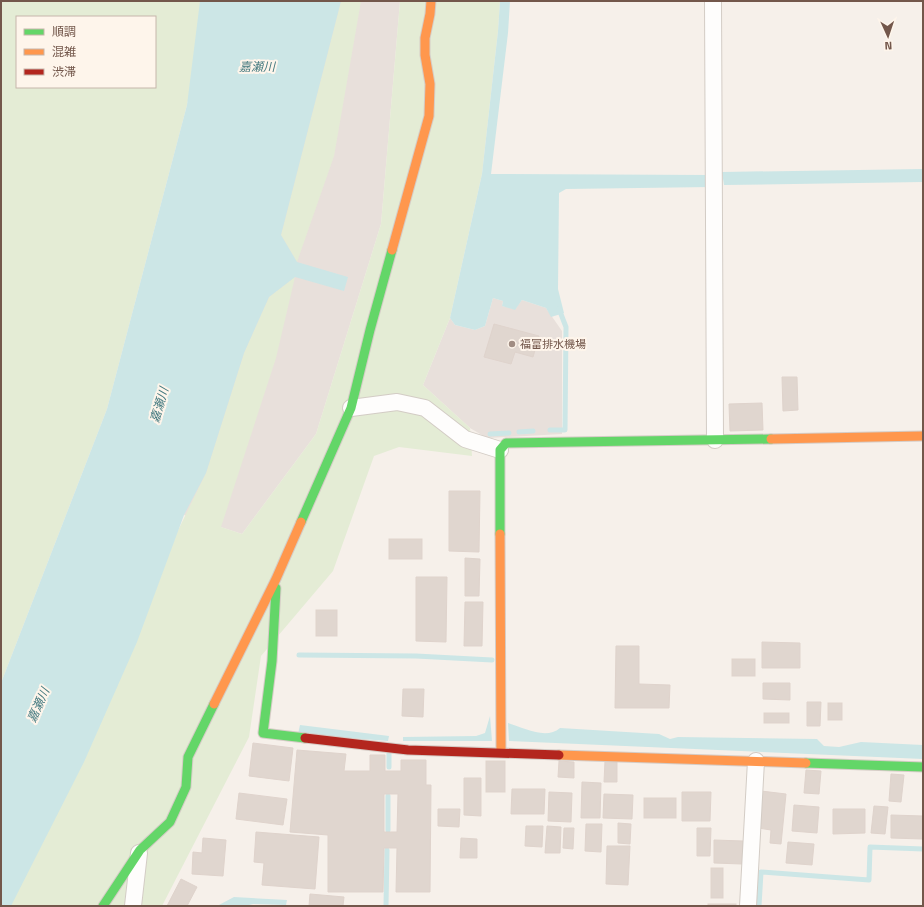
<svg xmlns="http://www.w3.org/2000/svg" width="924" height="907" viewBox="0 0 924 907" font-family="'Titillium Web','Noto Sans JP',sans-serif">
	<style>
		.industrial { fill: #e8e0db }
		.green { fill: #e4ecd5; fill-rule: evenodd }
		.water { fill: #cce6e6 }
		.lines { fill: none; stroke-linecap: round; stroke-linejoin: round }
		.stream { stroke: #cce6e6; stroke-width: 5 }
		.building { fill: #e0d6cf; stroke: #dfd3cc; fill-rule: evenodd }
		.street-casing { stroke: #d3ccc5; stroke-width: 18 }
		.fast-casing { stroke: #d5ccc6; stroke-width: 11 }
		.slow-casing { stroke: #d5ccc6; stroke-width: 11 }
		.jam-casing { stroke: #d5ccc6; stroke-width: 11 }
		.street { stroke: #fefdfc; stroke-width: 16 }
		.fast { stroke: #63d668; stroke-width: 9 }
		.slow { stroke: #ff974d; stroke-width: 9 }
		.jam { stroke: #b3261e; stroke-width: 9 }
		.poi-dot { fill: #a18d83; stroke: #fef5eb; stroke-width: 1.5 }
		.labels { text-anchor: middle; dominant-baseline: central; stroke-width: 4; stroke-linejoin: round; paint-order: stroke }
		.poi-label { font-size: 11px; fill: #73574b; stroke: #fef5eb; text-anchor: start }
		.water-label { font-size: 12px; font-style: italic; fill: #43797f; stroke: #fef5eb }
	</style>
	<rect width="100%" height="100%" fill="#f6f0ea"/>
	<g class="industrial">
		<path d="M273,1H400L381,224L316,434L242,534L184,515Z"/>
		<path d="M493,298L503,301L502,306L515,309L522,300L546,308L562,331V434L487,438L470,428L423,385L450,318L455,325L475,330L485,326Z"/>
	</g>
	<g class="green">
		<path d="M1,1H208L187,105L107,409L1,683ZM17,17H155V87H17Z"/>
		<path d="M341,1H361L334,156L297,262L281,235Z"/>
		<path d="M400,1H500L498,31L482,174L450,318L423,385L470,428L472,456L399,447L374,456L333,571L261,656L249,737L162,906H1V893L206,473L244,353L269,297L295,277L276,358L221,527L242,534L316,434L381,224Z"/>
	</g>
	<g class="water">
		<path d="M200,1H341L281,235L297,262L348,277L344,291L295,277L269,297L244,353L206,473L184,515L137,642L84,762L11,906H1V683L107,409L187,105Z"/>
		<path d="M500,1H510L508,33L491,174L709,175L711,187L566,189L559,193L558,289L564,313L551,317L546,308L522,300L515,310L502,306L503,301L493,298L485,326L475,330L455,325L450,318L482,174L498,31Z"/>
		<path d="M923,169V182L724,185L722,172Z"/>
		<path d="M490,716L492,741H403V737L476,736L485,733Z"/>
		<path d="M508,723C524,728 546,740 560,728L659,734L670,739L678,737L817,739L824,746L839,747L861,742L923,745V759L509,741Z"/>
		<path d="M300,725L389,736L388,741L298,734Z"/>
		<path d="M234,897L287,900L286,905L253,904L245,906H217Z"/>
	</g>
	<g class="lines">
		<g class="stream">
			<path d="M550,430H565L566,327L559,309"/>
			<path d="M519,432L533,431"/>
			<path d="M490,434L509,433"/>
			<path d="M299,655L416,656L492,660"/>
			<path d="M389,767V753"/>
			<path d="M388,830V796"/>
			<path d="M386,906L387,850"/>
			<path d="M759,906L761,872L869,880L870,847L923,849"/>
		</g>
	</g>
	<g class="building">
		<path d="M494,324L539,336L533,357L515,352L511,364L484,357Z"/>
		<path d="M782,377H797L798,410L783,411Z"/>
		<path d="M762,403L763,430L730,431L729,404Z"/>
		<path d="M449,491H480L479,552L449,551Z"/>
		<rect x="389" y="539" width="33" height="20"/>
		<path d="M465,558L480,559L479,596H465Z"/>
		<path d="M416,577H447L446,642L416,641Z"/>
		<path d="M465,602H483L482,646H464Z"/>
		<rect x="316" y="610" width="21" height="26"/>
		<path d="M762,642L800,643V668H762Z"/>
		<path d="M616,646H639V684L670,685L669,708H615Z"/>
		<rect x="732" y="659" width="23" height="17"/>
		<path d="M763,683H790V700L763,699Z"/>
		<path d="M403,689H424L423,717L402,716Z"/>
		<path d="M807,702H821L820,726H807Z"/>
		<rect x="828" y="703" width="14" height="17"/>
		<rect x="764" y="713" width="25" height="10"/>
		<path d="M253,743L293,748L289,781L249,776Z"/>
		<path d="M297,750L346,754L344,771H370V755H385V771H401V760H426V785H431L430,892H396L397,848H384L383,892H328V835L290,832ZM384,794H398L397,832H384Z"/>
		<rect x="486" y="761" width="19" height="31"/>
		<path d="M559,761L574,762V778L558,777Z"/>
		<path d="M605,761L617,762V782H604Z"/>
		<path d="M806,770L821,771L819,794L804,793Z"/>
		<path d="M891,774L904,775L901,802L889,801Z"/>
		<path d="M464,778H481V816L464,815Z"/>
		<path d="M582,782L601,783L600,818H581Z"/>
		<path d="M512,789H545L544,814H511Z"/>
		<path d="M761,791L786,794L781,844L770,843L771,830L758,828Z"/>
		<path d="M549,792L572,793L571,822L548,821Z"/>
		<path d="M682,792H711L710,821H682Z"/>
		<path d="M239,793L287,799L283,825L236,819Z"/>
		<path d="M604,794L633,795L632,819L603,818Z"/>
		<rect x="644" y="798" width="32" height="20"/>
		<path d="M794,805L819,807L817,833L792,831Z"/>
		<path d="M874,806L888,807L885,834L871,833Z"/>
		<path d="M438,809H460L459,827L438,826Z"/>
		<path d="M833,809H865V833L833,834Z"/>
		<path d="M891,815L923,816V839L891,838Z"/>
		<path d="M618,823L631,824L630,844L618,843Z"/>
		<path d="M586,824H602L601,852L585,851Z"/>
		<path d="M526,826H543L542,847L525,846Z"/>
		<path d="M547,826L561,827L560,853H545Z"/>
		<path d="M564,828H574L573,849L563,848Z"/>
		<path d="M697,828H711L710,856H697Z"/>
		<path d="M256,832L319,837L315,889L262,885L264,863L254,862Z"/>
		<path d="M203,838L226,840L223,876L192,874L193,852L202,853Z"/>
		<path d="M461,838L477,839V858H460Z"/>
		<path d="M714,840L743,841L742,864L714,863Z"/>
		<path d="M788,842L814,844L812,865L786,863Z"/>
		<path d="M607,846H630L628,885L606,884Z"/>
		<rect x="711" y="868" width="12" height="30"/>
		<path d="M181,879L197,887L187,906H167Z"/>
		<path d="M310,894L344,897L343,906H309Z"/>
		<rect x="708" y="904" width="28" height="2"/>
	</g>
	<g class="lines">
		<defs>
			<g id="street">
				<path d="M713,1L715,440"/>
				<path d="M351,408L397,402L425,408L465,439L500,450"/>
				<path d="M133,906L139,853"/>
				<path d="M748,906L756,761"/>
			</g>
			<g id="fast">
				<path d="M301,522L351,408L370,330L392,250"/>
				<path d="M500,534V450L506,443L771,439"/>
				<path d="M276,588L272,661L263,733L305,738"/>
				<path d="M806,763L923,767"/>
				<path d="M103,906L140,850L170,822L186,787L188,757L214,704"/>
			</g>
			<g id="slow">
				<path d="M392,250L429,116L430,84L425,55V38L430,14L431,1"/>
				<path d="M771,439L923,436"/>
				<path d="M500,534L501,752"/>
				<path d="M214,704L276,579L301,522"/>
				<path d="M559,755L806,763"/>
			</g>
			<path id="jam" d="M305,738L408,750L559,755"/>
		</defs>
		<use href="#street" class="street-casing"/>
		<use href="#fast" class="fast-casing"/>
		<use href="#slow" class="slow-casing"/>
		<use href="#jam" class="jam-casing"/>
		<use href="#street" class="street"/>
		<use href="#fast" class="fast"/>
		<use href="#slow" class="slow"/>
		<use href="#jam" class="jam"/>
	</g>
	<circle class="poi-dot" cx="512" cy="344" r="4"/>
	<g class="labels">
		<g class="poi-label">
			<text x="520" y="344">福富排水機場</text>
		</g>
		<g class="water-label">
			<text x="257" y="66">嘉瀬川</text>
			<text transform="translate(159 405) rotate(-74)">嘉瀬川</text>
			<text transform="translate(38 705) rotate(-66)">嘉瀬川</text>
		</g>
	</g>
	<rect width="924" height="907" fill="none" stroke="#73574b" stroke-width="4"/>
	<rect x="16" y="16" width="140" height="72" fill="#fef5eb" stroke="#c6b6ab"/>
	<rect x="24" y="29" width="20" height="6" fill="#63d668" stroke="#c6b6ab"/>
	<text x="52" y="36" font-size="12" fill="#73574b">順調</text>
	<rect x="24" y="49" width="20" height="6" fill="#ff974d" stroke="#c6b6ab"/>
	<text x="52" y="56" font-size="12" fill="#73574b">混雑</text>
	<rect x="24" y="69" width="20" height="6" fill="#b3261e" stroke="#c6b6ab"/>
	<text x="52" y="76" font-size="12" fill="#73574b">渋滞</text>
	<g transform="translate(888 36) rotate(177)" stroke="#fef5eb" stroke-width="3" paint-order="stroke">
	<path d="M0-3L7 15L0 10L-7 15Z" fill="#73574b"/>
	<text y="-6" font-size="11" font-weight="bold" text-anchor="middle" fill="#73574b">N</text>
	</g>
</svg>
